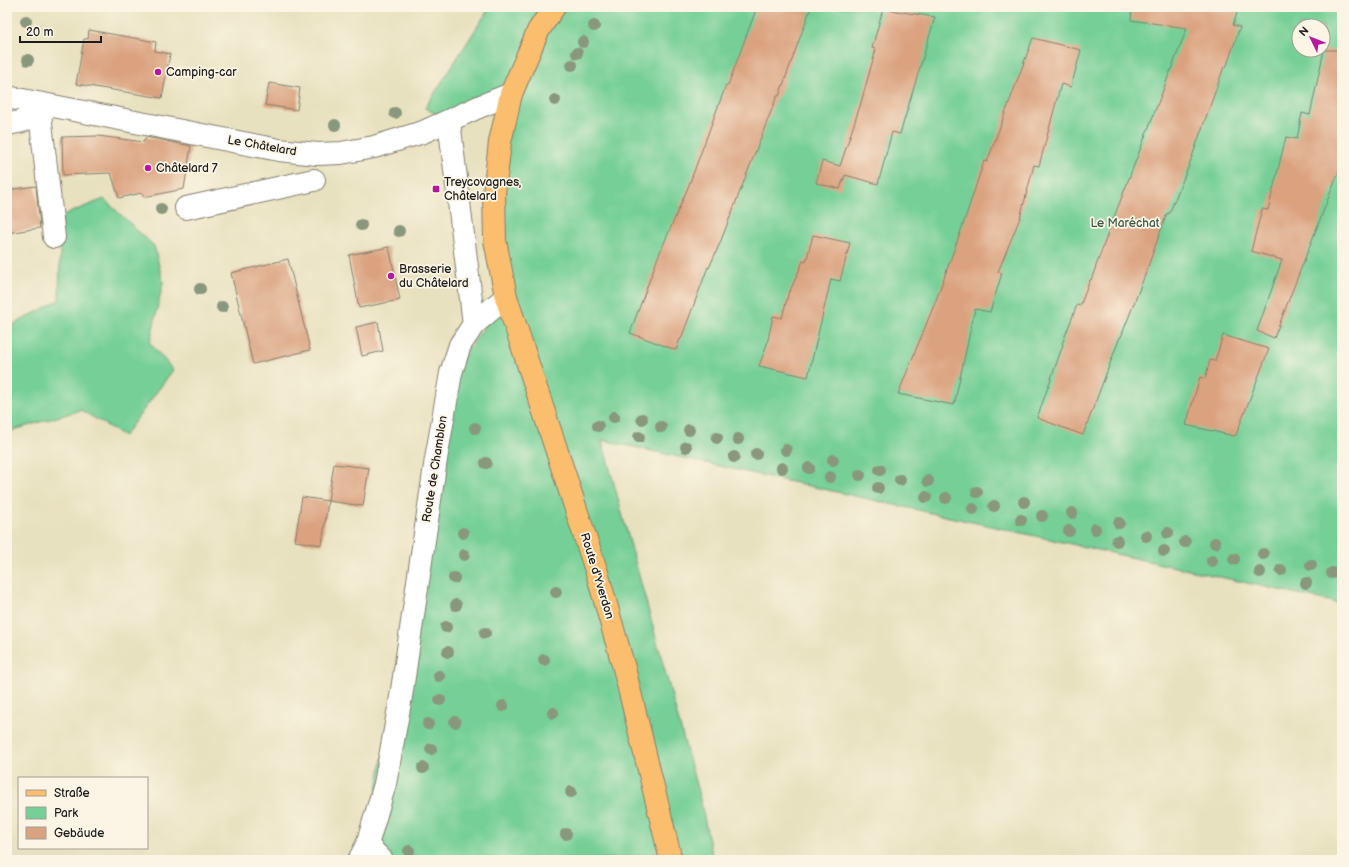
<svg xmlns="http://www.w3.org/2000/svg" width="1349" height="867" viewBox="0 0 1349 867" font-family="'Balsamiq Sans',sans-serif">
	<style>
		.green { fill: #75cf96; stroke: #487659; fill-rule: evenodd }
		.building { fill: #daa27f }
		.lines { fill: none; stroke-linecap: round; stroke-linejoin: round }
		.minor-casing { stroke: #827e6e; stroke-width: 24 }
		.major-casing { stroke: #827e6e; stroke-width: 24 }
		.minor { stroke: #fff; stroke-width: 22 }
		.major { stroke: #fbbe6e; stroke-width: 22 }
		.tree { fill: #89977d }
		.poi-dot { fill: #b5179e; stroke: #fcf5e5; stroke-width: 1.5 }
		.labels { text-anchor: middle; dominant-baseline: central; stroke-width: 3.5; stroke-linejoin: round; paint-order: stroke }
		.poi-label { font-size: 12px; fill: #1c1c1c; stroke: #fcf5e5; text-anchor: start }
		.street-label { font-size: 12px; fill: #1c1c1c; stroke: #fcf5e5 }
		.park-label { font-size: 12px; fill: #3b5b47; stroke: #fcf5e5 }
	</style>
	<rect width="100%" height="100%" fill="#fcf5e5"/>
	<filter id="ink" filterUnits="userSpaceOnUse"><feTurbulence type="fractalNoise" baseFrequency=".025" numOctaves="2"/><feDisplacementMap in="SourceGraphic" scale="8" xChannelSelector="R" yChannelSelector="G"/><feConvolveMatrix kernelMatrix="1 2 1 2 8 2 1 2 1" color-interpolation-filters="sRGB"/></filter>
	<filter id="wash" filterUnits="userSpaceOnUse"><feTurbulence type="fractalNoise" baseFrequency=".012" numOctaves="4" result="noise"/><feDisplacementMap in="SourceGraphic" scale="16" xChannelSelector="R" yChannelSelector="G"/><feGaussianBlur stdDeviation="0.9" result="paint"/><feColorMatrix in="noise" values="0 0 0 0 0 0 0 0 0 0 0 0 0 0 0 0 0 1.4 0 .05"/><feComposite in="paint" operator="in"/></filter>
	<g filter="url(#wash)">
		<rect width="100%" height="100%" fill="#e8e1bf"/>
		<g class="green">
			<path d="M490,7H1342V604L602,440L701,803L713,860H671L669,852L597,860H382L367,845L451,373L506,297L495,240L511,95L449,121L425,108ZM1299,26H1323V50H1299Z"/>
			<path d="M104,199L154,246L163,282L150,343L173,370L124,436L81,410L7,432V328L59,300L61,216Z"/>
		</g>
		<g id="blocks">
			<g class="building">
				<path d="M757,7H811L779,96H777L720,243L709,268L708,267L681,339H680L676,350L630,333L658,257L689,185L726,85H728Z"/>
				<path d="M1132,7H1239L1233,25L1240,27L1226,68L1224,67L1189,165L1169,214L1167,213L1145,275L1121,337H1120L1083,435L1037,418L1063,345L1062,344L1077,305L1080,306L1090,280H1091L1109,230L1187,28L1131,20Z"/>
				<path d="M883,9L935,17L900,134L892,132L878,184L845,175L840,189L816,183L822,161L840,166L860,106L876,49L872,48Z"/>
				<path d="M89,30L156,42L155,51L170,54L162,98L76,84L84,39H88Z"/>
				<path d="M1033,38L1081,50L1071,87L1061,84L1039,166L1034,165L1020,218L998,272L1002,273L990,312L975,309L954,405L898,394L936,300L964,222L984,161L987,162Z"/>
				<path d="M1324,50H1342V163L1274,338L1257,331L1282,260L1251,251L1262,209L1268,210L1286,137L1297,139L1302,113L1310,115Z"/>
				<path d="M269,83L300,88L297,110L265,105Z"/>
				<path d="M98,136L144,142L146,137L191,146L184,189L144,197L142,193L119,198L111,173L63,175L62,137Z"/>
				<path d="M36,186L40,228L7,233V190Z"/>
				<path d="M813,235L850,243L840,281L831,279L808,377L759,366L767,344L773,316L782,318L789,291H790L803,261L806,262Z"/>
				<path d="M389,247L400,300L359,308L349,255Z"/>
				<path d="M288,259L310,350L253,364L231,273Z"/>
				<path d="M378,322L383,351L362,356L356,327Z"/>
				<path d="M1223,335L1269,349L1236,435L1234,436L1186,425L1200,377L1205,379L1210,360L1215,361Z"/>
				<path d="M334,464L369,468L363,506L328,501Z"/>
				<path d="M302,497L328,501L322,545L295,541Z"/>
			</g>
		</g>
	</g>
	<g filter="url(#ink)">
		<use href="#blocks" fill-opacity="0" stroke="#827e6e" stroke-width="1"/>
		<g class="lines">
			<defs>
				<g id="minor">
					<path d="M7,97L279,150L317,154L341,153L374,147L423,132L481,106L511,94"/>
					<path d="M49,106L40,114L54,237"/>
					<path d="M449,121L474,324"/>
					<path d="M7,124L19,122L40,114"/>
					<path d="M186,208L314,180"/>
					<path d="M367,845L382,860"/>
					<path d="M359,860L367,845L385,784L401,697L436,459L451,373L460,345L474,324L506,297"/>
				</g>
				<path id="major" d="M554,7L538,31L511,94L500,142L494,194L495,240L506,297L598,576L624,668L671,860"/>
			</defs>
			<use href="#minor" class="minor-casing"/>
			<use href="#major" class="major-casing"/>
			<use href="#minor" class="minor"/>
			<use href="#major" class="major"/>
		</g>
		<g class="tree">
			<circle cx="26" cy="21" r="6"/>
			<circle cx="594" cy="26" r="6"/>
			<circle cx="583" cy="42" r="6"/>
			<circle cx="577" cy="53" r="6"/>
			<circle cx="28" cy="60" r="6"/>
			<circle cx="572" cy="65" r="6"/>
			<circle cx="555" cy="100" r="6"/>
			<circle cx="395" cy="113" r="6"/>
			<circle cx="335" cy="125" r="6"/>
			<circle cx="161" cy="209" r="6"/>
			<circle cx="361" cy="225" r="6"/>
			<circle cx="399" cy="231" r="6"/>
			<circle cx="200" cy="289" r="6"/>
			<circle cx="222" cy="307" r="6"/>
			<circle cx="614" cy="417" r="6"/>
			<circle cx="642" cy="419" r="6"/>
			<circle cx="598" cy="426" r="6"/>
			<circle cx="661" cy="427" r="6"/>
			<circle cx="475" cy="428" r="6"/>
			<circle cx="689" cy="430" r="6"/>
			<circle cx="639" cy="437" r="6"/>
			<circle cx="717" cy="438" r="6"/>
			<circle cx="738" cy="439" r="6"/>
			<circle cx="686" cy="447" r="6"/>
			<circle cx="786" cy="450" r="6"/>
			<circle cx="756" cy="454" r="6"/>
			<circle cx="734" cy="457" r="6"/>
			<circle cx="833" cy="460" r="6"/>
			<circle cx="486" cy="463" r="6"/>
			<circle cx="782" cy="468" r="6"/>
			<circle cx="809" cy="468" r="6"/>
			<circle cx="880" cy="470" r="6"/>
			<circle cx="860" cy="475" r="6"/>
			<circle cx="830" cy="477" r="6"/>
			<circle cx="900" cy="480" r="6"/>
			<circle cx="928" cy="481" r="6"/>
			<circle cx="878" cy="488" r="6"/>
			<circle cx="977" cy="492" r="6"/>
			<circle cx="926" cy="497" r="6"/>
			<circle cx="946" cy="498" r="6"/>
			<circle cx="1024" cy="502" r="6"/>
			<circle cx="994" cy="506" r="6"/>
			<circle cx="973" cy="509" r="6"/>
			<circle cx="1072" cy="513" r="6"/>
			<circle cx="1042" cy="516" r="6"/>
			<circle cx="1021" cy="520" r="6"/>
			<circle cx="1119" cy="523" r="6"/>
			<circle cx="1095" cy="529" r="6"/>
			<circle cx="1069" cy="531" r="6"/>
			<circle cx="463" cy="533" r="6"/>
			<circle cx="1168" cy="533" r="6"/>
			<circle cx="1146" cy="536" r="6"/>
			<circle cx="1117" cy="541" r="6"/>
			<circle cx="1185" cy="542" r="6"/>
			<circle cx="1215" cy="543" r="6"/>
			<circle cx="1164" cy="551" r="6"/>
			<circle cx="1263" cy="554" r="6"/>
			<circle cx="464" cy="555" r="6"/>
			<circle cx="1234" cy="559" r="6"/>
			<circle cx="1212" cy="561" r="6"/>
			<circle cx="1311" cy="565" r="6"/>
			<circle cx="1281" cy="570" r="6"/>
			<circle cx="1260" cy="572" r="6"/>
			<circle cx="1332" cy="573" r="6"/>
			<circle cx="454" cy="578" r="6"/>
			<circle cx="1306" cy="583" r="6"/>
			<circle cx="556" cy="592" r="6"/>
			<circle cx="456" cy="605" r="6"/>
			<circle cx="446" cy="627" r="6"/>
			<circle cx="485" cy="633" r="6"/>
			<circle cx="448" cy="652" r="6"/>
			<circle cx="544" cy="660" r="6"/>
			<circle cx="439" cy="676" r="6"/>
			<circle cx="440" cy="700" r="6"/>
			<circle cx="503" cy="706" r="6"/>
			<circle cx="553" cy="713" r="6"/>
			<circle cx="455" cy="722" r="6"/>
			<circle cx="428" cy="724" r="6"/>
			<circle cx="431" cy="749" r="6"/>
			<circle cx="423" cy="768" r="6"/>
			<circle cx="571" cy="792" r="6"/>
			<circle cx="566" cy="834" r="6"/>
			<circle cx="409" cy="851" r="6"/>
		</g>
	</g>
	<g class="poi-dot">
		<circle cx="158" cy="72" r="4"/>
		<circle cx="148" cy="168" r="4"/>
		<rect x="432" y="185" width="8" height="8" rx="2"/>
		<circle cx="391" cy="276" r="4"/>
	</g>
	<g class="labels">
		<g class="poi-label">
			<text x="166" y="72">Camping-car</text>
			<text x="156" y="168">Châtelard 7</text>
			<text x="444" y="182">Treycovagnes,<tspan x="444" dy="14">Châtelard</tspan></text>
			<text x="399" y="269">Brasserie<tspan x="399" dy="14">du Châtelard</tspan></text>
		</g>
		<g class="street-label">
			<text transform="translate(262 146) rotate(10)">Le Châtelard</text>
			<text transform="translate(435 469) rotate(-81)">Route de Chamblon</text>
			<text transform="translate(597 576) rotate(73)">Route d'Yverdon</text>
		</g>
		<g class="park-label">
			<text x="1125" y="223">Le Maréchat</text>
		</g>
	</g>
	<rect width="1349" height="867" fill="none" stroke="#fcf5e5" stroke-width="24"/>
	<rect x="18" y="777" width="130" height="72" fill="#fcf5e5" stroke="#a29e95"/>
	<rect x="26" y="790" width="20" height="6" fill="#fbbe6e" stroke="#a29e95"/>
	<text x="54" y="797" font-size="12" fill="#1c1c1c">Straße</text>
	<rect x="26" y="807" width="20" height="12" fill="#75cf96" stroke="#a29e95"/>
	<text x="54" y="817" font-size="12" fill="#1c1c1c">Park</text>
	<rect x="26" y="827" width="20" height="12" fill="#daa27f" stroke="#a29e95"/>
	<text x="54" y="837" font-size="12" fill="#1c1c1c">Gebäude</text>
	<g transform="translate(1311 38) rotate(313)"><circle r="19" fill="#fcf5e5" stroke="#a29e95"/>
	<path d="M0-3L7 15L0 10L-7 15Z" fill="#b5179e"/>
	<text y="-6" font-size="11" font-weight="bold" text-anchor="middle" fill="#1c1c1c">N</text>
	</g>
	<path d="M20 36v6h81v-6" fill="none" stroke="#1c1c1c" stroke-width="2"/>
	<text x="26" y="36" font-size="12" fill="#1c1c1c" stroke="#fcf5e5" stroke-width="3" paint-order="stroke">20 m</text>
</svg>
